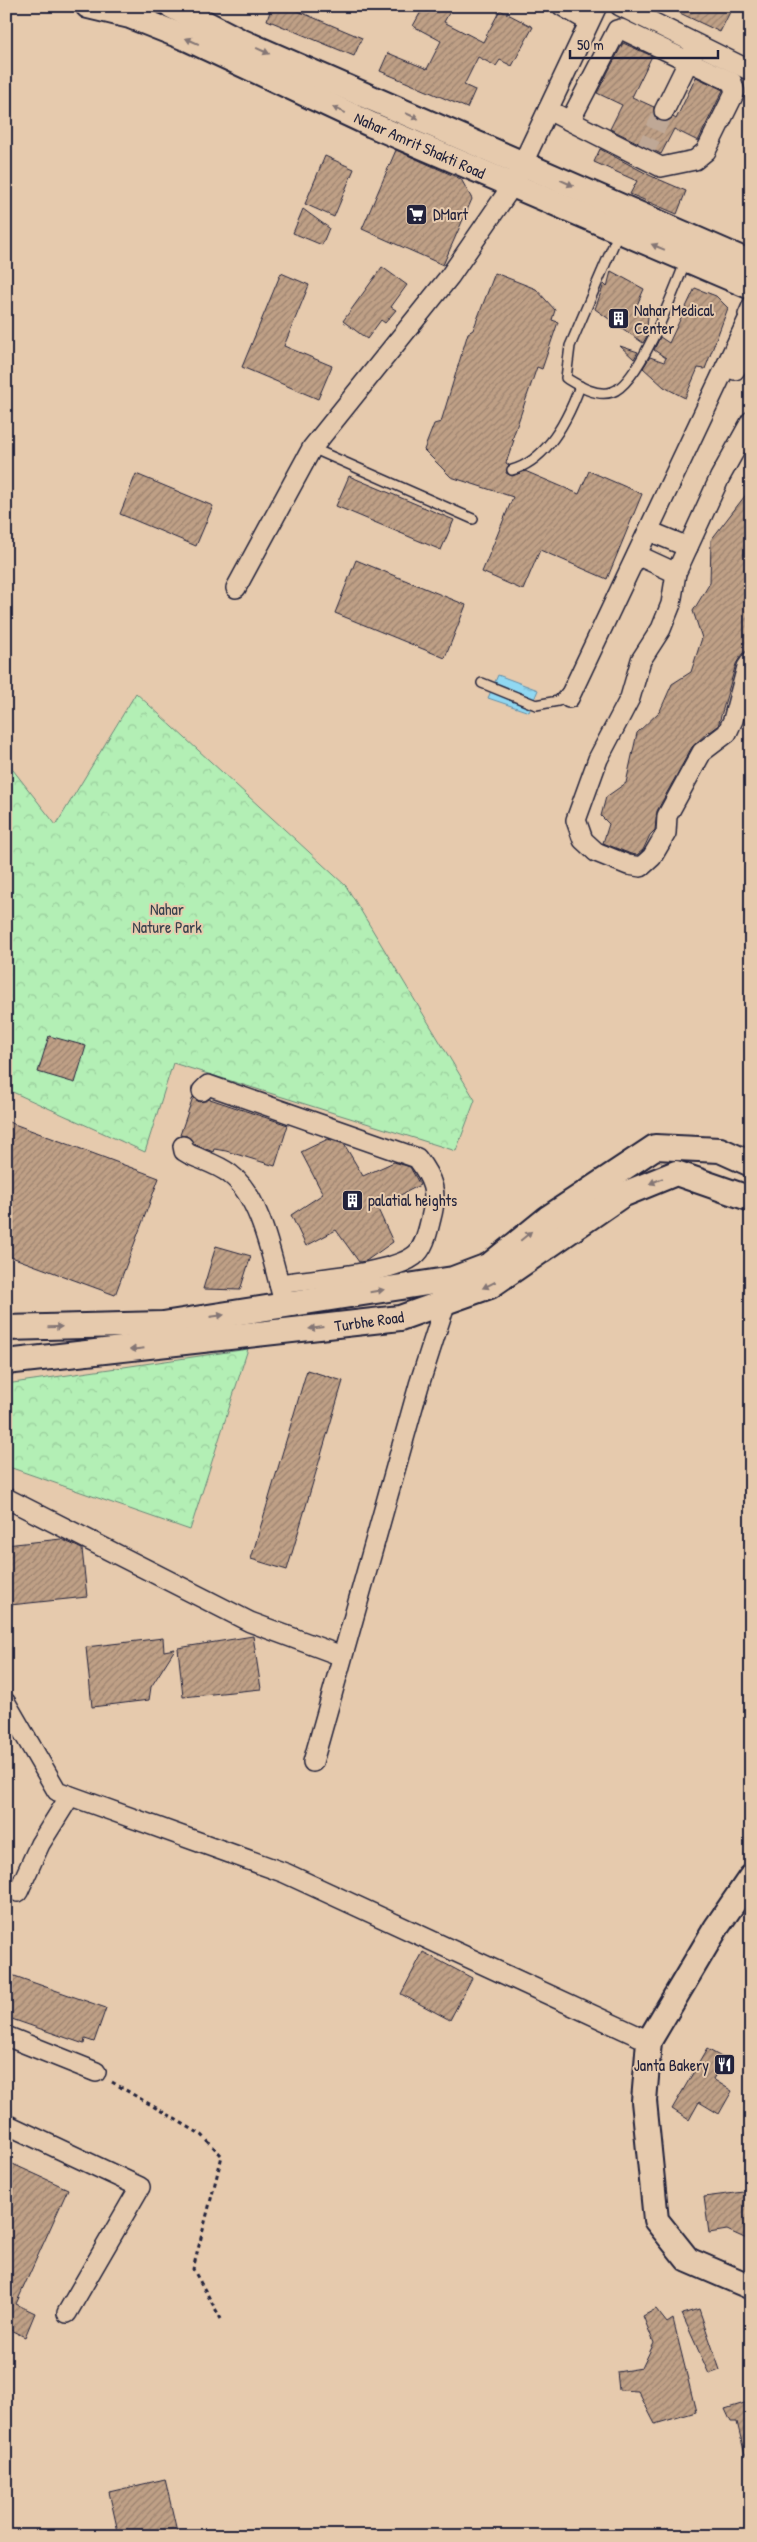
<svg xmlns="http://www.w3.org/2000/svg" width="757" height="2542" viewBox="0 0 757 2542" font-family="'Patrick Hand',sans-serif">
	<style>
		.forest { fill: url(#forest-crowns); stroke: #6a8878 }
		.water { fill: url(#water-ripples); stroke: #648fa9 }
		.building { fill: url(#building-hatch); stroke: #22223b }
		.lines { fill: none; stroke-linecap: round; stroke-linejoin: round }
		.minor-tunnel { stroke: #bfa896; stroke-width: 19; stroke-dasharray: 19 9; stroke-linecap: butt }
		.service-casing { stroke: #22223b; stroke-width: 12 }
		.minor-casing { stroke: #22223b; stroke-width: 22 }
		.tertiary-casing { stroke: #22223b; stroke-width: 28 }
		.path { stroke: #22223b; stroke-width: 3; stroke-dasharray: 4 4; stroke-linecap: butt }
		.service { stroke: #e6caad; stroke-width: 9 }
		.minor { stroke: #e6caad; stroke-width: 19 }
		.tertiary { stroke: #e6caad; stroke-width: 24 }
		.oneway { fill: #847674 }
		.labels { text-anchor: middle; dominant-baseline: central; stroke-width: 4; stroke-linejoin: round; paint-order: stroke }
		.street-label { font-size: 16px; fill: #22223b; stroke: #e6caad }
		.poi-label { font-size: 16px; fill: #22223b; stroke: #e6caad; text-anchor: start }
		.park-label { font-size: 16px; fill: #38414d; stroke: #e6caad }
	</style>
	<defs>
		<pattern id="forest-crowns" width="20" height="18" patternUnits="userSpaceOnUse" patternTransform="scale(1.25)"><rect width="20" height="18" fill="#b3efb5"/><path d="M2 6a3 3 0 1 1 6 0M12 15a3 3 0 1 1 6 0" fill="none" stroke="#9acd9d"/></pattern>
		<pattern id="water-ripples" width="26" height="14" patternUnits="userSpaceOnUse" patternTransform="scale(1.25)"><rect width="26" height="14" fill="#90d8f2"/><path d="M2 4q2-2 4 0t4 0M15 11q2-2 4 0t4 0" fill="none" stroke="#7cb9d0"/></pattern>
		<pattern id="building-hatch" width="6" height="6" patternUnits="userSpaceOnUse" patternTransform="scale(1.25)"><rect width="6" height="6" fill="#bfa086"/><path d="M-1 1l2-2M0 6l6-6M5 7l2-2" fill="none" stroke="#9b826f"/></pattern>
	</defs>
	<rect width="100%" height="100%" fill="#e6caad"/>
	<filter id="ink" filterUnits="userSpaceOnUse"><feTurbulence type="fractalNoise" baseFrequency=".02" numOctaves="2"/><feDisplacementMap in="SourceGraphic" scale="10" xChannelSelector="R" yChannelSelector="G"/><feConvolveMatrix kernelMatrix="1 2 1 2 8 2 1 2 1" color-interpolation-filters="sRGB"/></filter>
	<g filter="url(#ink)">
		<g class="forest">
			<path d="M136,693L346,886L475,1100L456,1151L173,1063L145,1152L6,1089V761L56,825Z"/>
			<path d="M248,1349L190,1530L6,1466V1384Z"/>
		</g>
		<path class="water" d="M498,675L538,690L529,712L488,698Z"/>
		<g class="building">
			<path d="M272,6H286L362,38L354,56L267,20Z"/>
			<path d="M424,6H453L444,22L483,42L500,10L533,27L512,66L500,60L496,66L478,57L464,85L475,90L467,108L380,71L388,53L427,69L441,41L413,26Z"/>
			<path d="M665,6H733L720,32Z"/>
			<path d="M623,43L652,56L632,97L654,107V117L660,121L665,122L673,117L676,119L696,77L723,90L698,141L674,129L661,154L610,129L622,105L597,93Z"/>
			<path d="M600,149L651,176L686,191L677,214L630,194L637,181L594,162Z"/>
			<path d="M396,150L461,179L472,199L443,265L362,229Z"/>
			<path d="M325,156L354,169L334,217L305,204Z"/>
			<path d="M303,209L329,228L322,245L293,233Z"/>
			<path d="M382,267L407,285L391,307L396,310L385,323L381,320L367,339L343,321Z"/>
			<path d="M611,271L644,289L637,305L647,309L648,316L647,329L650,331L643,343L595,309L604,284L607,287Z"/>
			<path d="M281,273L309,285L284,346L332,366L318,399L242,367Z"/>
			<path d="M495,273L536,289L555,310L552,320L558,322L542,369L537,367L512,440H514L506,463L509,465L506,473L512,476L525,471L579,494L589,471L642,494L607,579L540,550L523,590L482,572L513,497L451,477L424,450L434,424L441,422L468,333L473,330Z"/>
			<path d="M695,288L716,296L728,308L705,369L698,368L685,398L664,387L643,368L650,357L664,362L666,358L654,350L660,337L669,343Z"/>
			<path d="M620,346L638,352L634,359Z"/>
			<path d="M136,474L213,506L196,546L120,514Z"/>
			<path d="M349,476L454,520L441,550L336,506Z"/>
			<path d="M751,488V608L747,619L751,648L742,654L736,664L718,726L710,732L709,731L692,747L657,811L655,830L650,835L643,850L637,855L631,854L603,843L609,824L601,816L606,797L626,783L637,733L660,711L672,684L691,672L702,638L693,611L710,583L711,540Z"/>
			<path d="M356,560L466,605L445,658L335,613Z"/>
			<path d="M49,1036L86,1046L75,1083L38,1072Z"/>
			<path d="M193,1097L199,1102L210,1099L288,1125L275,1166L226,1151L214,1149L213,1152L194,1144L187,1136L180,1135Z"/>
			<path d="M6,1121L159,1178L115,1295L6,1255Z"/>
			<path d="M328,1139L344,1144L363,1176L394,1162L410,1167L420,1185L377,1207L393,1242L366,1261L359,1262L336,1230L306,1246L291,1215L323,1194L301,1152Z"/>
			<path d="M216,1246L251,1256L240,1290L203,1289Z"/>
			<path d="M307,1370L343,1381L287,1570L251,1559Z"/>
			<path d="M61,1539L82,1549L87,1597L10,1605L6,1545Z"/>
			<path d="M253,1636L261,1689L183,1697L178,1648Z"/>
			<path d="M163,1638L164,1651L175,1649L151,1687L149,1700L92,1707L86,1647Z"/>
			<path d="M423,1952L472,1978L450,2020L401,1994Z"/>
			<path d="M6,1973L106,2008L94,2042L85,2039L84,2044L6,2017Z"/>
			<path d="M707,2049L725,2059L713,2079L732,2091L719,2114L699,2102L689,2120L672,2109Z"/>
			<path d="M6,2161L68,2189L16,2304L35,2313L25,2337L6,2328Z"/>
			<path d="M751,2191V2241L727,2230L709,2233L704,2197Z"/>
			<path d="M656,2309L667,2323L673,2319L696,2412L655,2424L638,2391L619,2390L617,2372L642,2368L654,2343L643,2316Z"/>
			<path d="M699,2309L720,2370L709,2374L682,2314Z"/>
			<path d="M751,2401V2455H745L737,2422H731L725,2409Z"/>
			<path d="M165,2479L178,2536H119L109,2492Z"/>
		</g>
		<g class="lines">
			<path class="minor-tunnel" d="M643,155L664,111"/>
			<defs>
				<g id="service">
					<path d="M619,232L570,346L566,378C579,386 596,397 612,392C640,383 675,288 686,260"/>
					<path d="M743,314L751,296"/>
					<path d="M312,448L473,519"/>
					<path d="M512,470C548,460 568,419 580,386"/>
					<path d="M482,683L536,705L558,701L567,691"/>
				</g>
				<g id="minor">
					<path d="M562,6L588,21"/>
					<path d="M620,6L751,71"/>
					<path d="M548,110L661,167L695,160L706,151L735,92L732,82L621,29L617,30L570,121"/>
					<path d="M664,111L693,52"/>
					<path d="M726,366L735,370L751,346"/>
					<path d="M751,421L720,477L676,573L671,604L661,629L641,660L630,698L598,759L576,820L583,840L596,852L628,865L641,867L652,857L666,833L667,816L702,752L727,733L733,720L747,667L751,661"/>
					<path d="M649,531L688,547"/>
					<path d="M637,555L676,573"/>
					<path d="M236,588L312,448L450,276L512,186L597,6"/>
					<path d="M569,698L751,313"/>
					<path d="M202,1091L208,1085L417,1158C433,1179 438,1193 431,1218C428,1230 425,1248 414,1256C390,1274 312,1279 279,1284"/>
					<path d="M183,1146L184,1151L189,1154C202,1160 219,1165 230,1174C261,1197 272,1259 282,1295"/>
					<path d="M6,1498L250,1622L342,1656"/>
					<path d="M6,1703L57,1791L285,1873L649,2041"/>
					<path d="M313,1762L419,1385L449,1292"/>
					<path d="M18,1892L40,1844L70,1796"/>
					<path d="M6,2036L96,2072"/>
					<path d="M6,2124L140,2187L67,2313"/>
				</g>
				<g id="tertiary">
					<path d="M88,6L130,16L188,39L372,125L751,287"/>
					<path d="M172,6L238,40L751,263"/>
					<path d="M6,1328L163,1324L453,1279L490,1265L548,1218L655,1147L720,1150L751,1164"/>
					<path d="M6,1362L400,1318L490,1286L622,1195L676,1173L751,1199"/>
					<path d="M751,1877L716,1928L649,2041L644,2101L656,2220L688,2260L751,2287"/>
				</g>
			</defs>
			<use href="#service" class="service-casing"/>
			<use href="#minor" class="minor-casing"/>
			<use href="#tertiary" class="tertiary-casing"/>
			<path class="path" d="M112,2082L202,2135L222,2156L193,2269L221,2319"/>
			<use href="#service" class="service"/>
			<use href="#minor" class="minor"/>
			<use href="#tertiary" class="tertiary"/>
		</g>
		<defs><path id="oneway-solid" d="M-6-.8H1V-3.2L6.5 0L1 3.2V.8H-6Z" transform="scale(1.25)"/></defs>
		<g class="oneway">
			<use href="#oneway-solid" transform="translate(192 41) rotate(-156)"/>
			<use href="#oneway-solid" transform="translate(263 51) rotate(24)"/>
			<use href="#oneway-solid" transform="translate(339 110) rotate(-155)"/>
			<use href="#oneway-solid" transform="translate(412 116) rotate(24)"/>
			<use href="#oneway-solid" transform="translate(567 183) rotate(24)"/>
			<use href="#oneway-solid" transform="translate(658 247) rotate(-157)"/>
			<use href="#oneway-solid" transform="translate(656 1181) rotate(157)"/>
			<use href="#oneway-solid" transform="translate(526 1236) rotate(-40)"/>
			<use href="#oneway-solid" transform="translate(489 1285) rotate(154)"/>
			<use href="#oneway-solid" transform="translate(377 1291) rotate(-10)"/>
			<use href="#oneway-solid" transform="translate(217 1316) rotate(-8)"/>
			<use href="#oneway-solid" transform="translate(55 1327) rotate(-2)"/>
			<use href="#oneway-solid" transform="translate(316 1328) rotate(173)"/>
			<use href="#oneway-solid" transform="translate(137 1349) rotate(174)"/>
		</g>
	</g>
	<defs>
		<symbol id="supermarket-square" viewBox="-11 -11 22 22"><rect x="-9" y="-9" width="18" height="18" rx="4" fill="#22223b" stroke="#e6caad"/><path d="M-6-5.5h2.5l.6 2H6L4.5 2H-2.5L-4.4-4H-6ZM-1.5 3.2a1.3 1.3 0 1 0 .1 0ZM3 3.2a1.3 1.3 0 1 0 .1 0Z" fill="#fff"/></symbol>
		<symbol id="building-square" viewBox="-11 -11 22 22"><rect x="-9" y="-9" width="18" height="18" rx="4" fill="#22223b" stroke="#e6caad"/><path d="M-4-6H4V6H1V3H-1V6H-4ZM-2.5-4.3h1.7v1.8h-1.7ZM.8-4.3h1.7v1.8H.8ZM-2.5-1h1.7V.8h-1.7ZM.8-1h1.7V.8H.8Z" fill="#fff"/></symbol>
		<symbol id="restaurant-square" viewBox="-11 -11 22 22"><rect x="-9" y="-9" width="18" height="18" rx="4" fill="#22223b" stroke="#e6caad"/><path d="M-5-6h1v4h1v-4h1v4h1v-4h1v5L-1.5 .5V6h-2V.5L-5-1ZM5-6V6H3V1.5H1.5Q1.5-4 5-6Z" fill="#fff"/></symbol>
	</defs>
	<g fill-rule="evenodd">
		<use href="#supermarket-square" x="404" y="202" width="25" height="25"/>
		<use href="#building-square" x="606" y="306" width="25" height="25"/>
		<use href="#building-square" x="340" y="1188" width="25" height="25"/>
		<use href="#restaurant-square" x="712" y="2052" width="25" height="25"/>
	</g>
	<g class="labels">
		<g class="street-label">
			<text transform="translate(420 145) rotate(24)">Nahar Amrit Shakti Road</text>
			<text transform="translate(369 1321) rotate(-8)">Turbhe Road</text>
		</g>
		<g class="poi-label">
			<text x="433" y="214">DMart</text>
			<text x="634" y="310">Nahar Medical<tspan x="634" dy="18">Center</tspan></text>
			<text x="368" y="1200">palatial heights</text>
			<text x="709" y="2065" text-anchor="end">Janta Bakery</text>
		</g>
		<g class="park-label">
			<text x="167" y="909">Nahar<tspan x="167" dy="18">Nature Park</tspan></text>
		</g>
	</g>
	<rect width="757" height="2542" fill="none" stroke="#e6caad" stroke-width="25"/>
	<rect x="12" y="12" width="732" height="2517" fill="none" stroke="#22223b" stroke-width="2" filter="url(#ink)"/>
	<path d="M570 50v8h148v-8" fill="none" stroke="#22223b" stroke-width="2.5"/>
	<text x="577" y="50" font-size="15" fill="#22223b" stroke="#e6caad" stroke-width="4" paint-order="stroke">50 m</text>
</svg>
